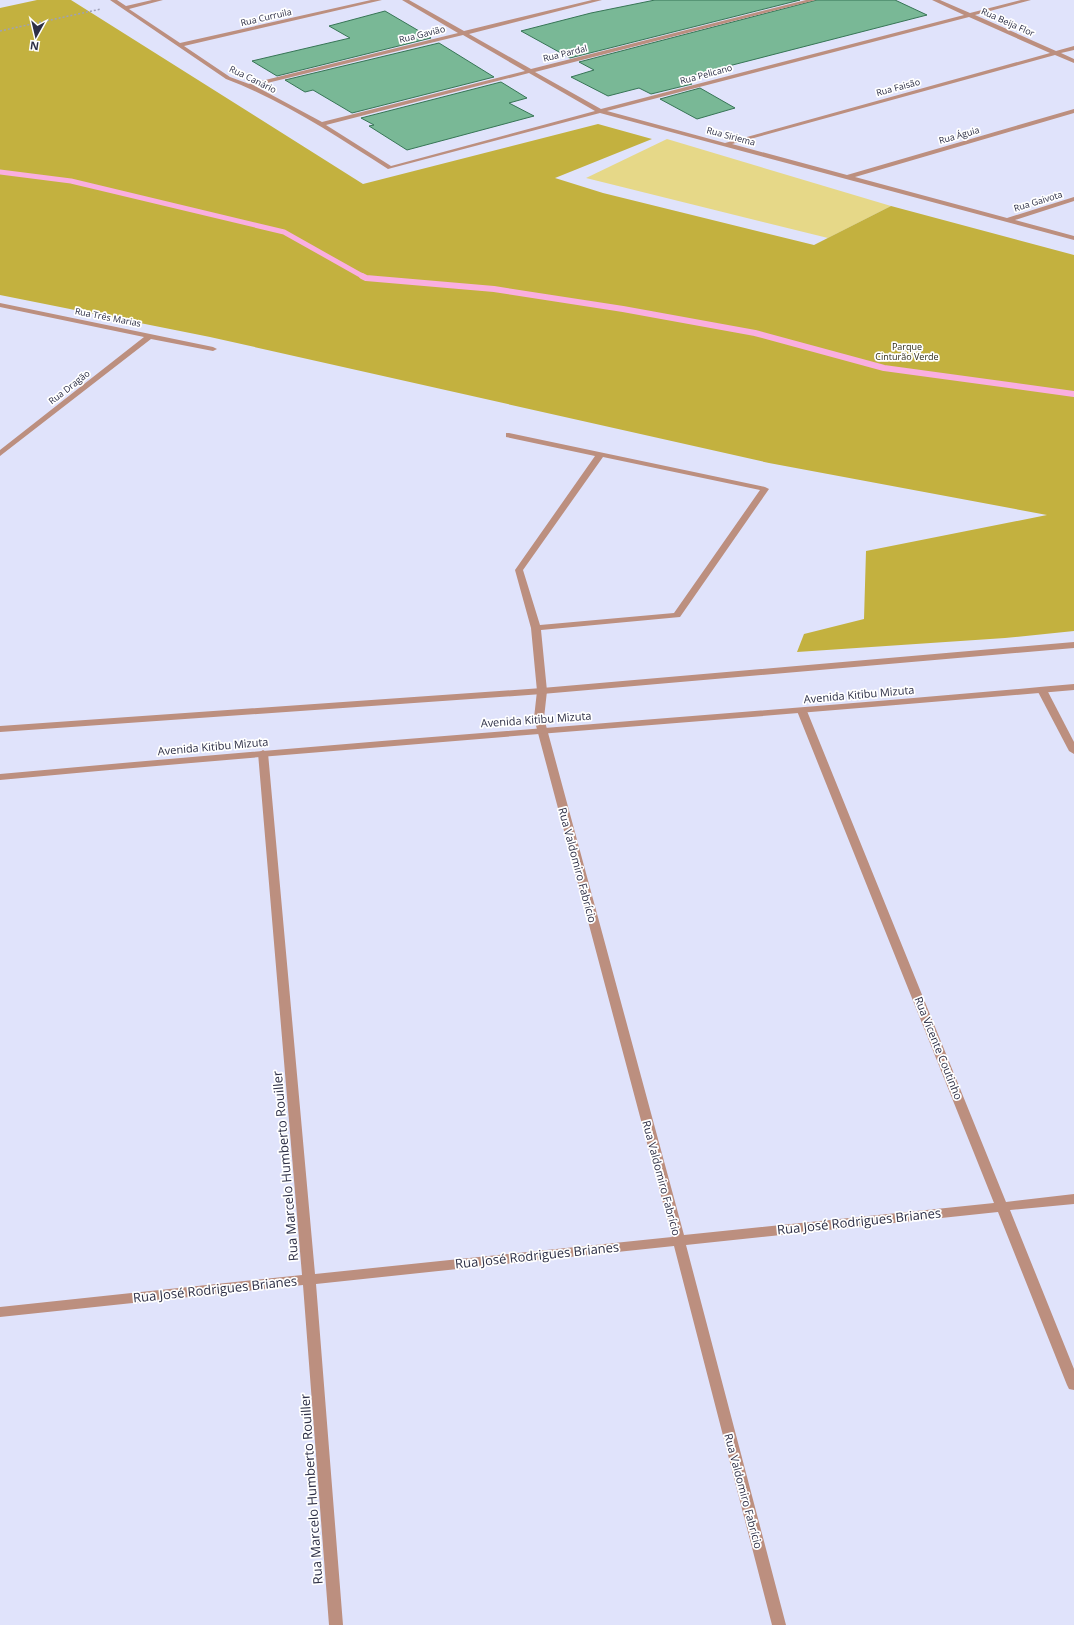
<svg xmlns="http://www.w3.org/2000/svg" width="1074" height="1625" viewBox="0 0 1074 1625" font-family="'Open Sans',sans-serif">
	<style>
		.green { fill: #e6d888 }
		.forest { fill: #c3b13f }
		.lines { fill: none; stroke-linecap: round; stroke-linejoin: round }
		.stream-far1 { stroke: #faafe0; stroke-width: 5 }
		.stream { stroke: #faafe0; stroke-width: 6 }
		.building { fill: #79b896; stroke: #377556 }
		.path { stroke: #9ea0b8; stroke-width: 1.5; stroke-dasharray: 2 2; stroke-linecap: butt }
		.minor { fill: #bc8f7f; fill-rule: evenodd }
		.tertiary { fill: #bc8f7f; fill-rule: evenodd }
		.labels { text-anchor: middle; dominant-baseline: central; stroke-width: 3.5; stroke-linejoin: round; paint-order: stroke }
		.far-street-label { font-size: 9px; fill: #2d2f46; stroke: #fff }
		.far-park-label { font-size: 9px; fill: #2d2a17; stroke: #fff }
		.street-label { font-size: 11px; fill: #2d2f46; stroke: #fff }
		.near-street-label { font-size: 13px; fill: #2d2f46; stroke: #fff }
	</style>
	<rect width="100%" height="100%" fill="#e0e3fb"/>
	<path class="green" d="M667,139L891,206L828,238L586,178Z"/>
	<path class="forest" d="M37,0H71L363,184L598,124L652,139L555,178L603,193L814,245L891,206L1074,255V631L1005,638L797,652L804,634L864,619L866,551L1047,515L769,463L210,337L0,295V8Z"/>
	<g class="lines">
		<path class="stream-far1" d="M0,172L71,181L284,232L364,277"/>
		<path class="stream" d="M362,276L366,278L494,289L623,309L755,333L884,368L1074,394"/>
	</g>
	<g class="building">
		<path d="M655,0H800L570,58L521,31L591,13Z"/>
		<path d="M817,0H895L927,15L682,78L692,84L651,94L639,88L608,96L571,77L594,70L579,62Z"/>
		<path d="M385,11L431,38L277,76L252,61L350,38L329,26Z"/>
		<path d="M439,43L494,77L352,113L313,90L305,92L285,80Z"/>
		<path d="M501,82L527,98L509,103L534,116L407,150L369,126L374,125L361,118Z"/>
		<path d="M700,88L735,108L697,119L660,99Z"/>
	</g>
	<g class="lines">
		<path class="path" d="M0,31L101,9"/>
		<g class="minor">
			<path d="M110,0H117L126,6L152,0H163L129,9L180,43L371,0H382L184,46L230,77L249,84L458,33L402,0H409L464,31L592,0H602L469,34L531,69L806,0H816L535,72L601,109L964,15L932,0H940L970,13L1021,0H1031L975,15L1056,51L1074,46V50L1061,53L1074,59V63L1055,55L732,144L847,175L1074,109V113L855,177L1007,218L1074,197V201L1015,220L1074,236V240L600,113L388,169C336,136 284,101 226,79ZM969,17L1050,53L725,143L607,111ZM463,35L525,71L322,122L255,86ZM529,73L595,111L391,166L326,125Z"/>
			<path d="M0,303L213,347L217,349L213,351L151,339L0,456V450L144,337L0,307Z"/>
			<path d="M506,433H509L765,487L769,489L680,617L541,630L547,691L544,718L684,1235L994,1203L797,711L802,708L807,711L1006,1202L1074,1194V1204L1010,1210L1074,1369V1390L1069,1389L1067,1385L998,1212L686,1245L786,1625H772L674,1246L316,1284L343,1625H329L303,1285L0,1317V1307L302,1275L258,753L263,750L268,753L315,1274L672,1237L534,718L537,691L531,628L515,570L595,456L506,437ZM603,457L760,490L674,613L540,625L523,570Z"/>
			<path d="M1042,687L1047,690L1074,742V754L1069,751L1037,690Z"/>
		</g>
		<g class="tertiary">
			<path d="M1074,642V648L542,694L0,732V726L542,688Z"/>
			<path d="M1074,684V690C716,721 358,747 0,780V774C358,741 716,716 1074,684Z"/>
		</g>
	</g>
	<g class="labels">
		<g class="far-street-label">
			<text transform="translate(266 17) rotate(-13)">Rua Curruila</text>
			<text transform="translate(1008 22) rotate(24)">Rua Beija Flor</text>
			<text transform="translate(422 34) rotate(-14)">Rua Gavião</text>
			<text transform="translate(565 53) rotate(-14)">Rua Pardal</text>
			<text transform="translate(706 74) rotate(-15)">Rua Pelicano</text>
			<text transform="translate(253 79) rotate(26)">Rua Canário</text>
			<text transform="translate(898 87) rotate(-15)">Rua Faisão</text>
			<text transform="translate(959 135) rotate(-16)">Rua Águia</text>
			<text transform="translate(731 136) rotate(15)">Rua Siriema</text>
			<text transform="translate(1038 201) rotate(-17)">Rua Gaivota</text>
			<text transform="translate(108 317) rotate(11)">Rua Três Marias</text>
			<text transform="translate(69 387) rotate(-38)">Rua Dragão</text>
		</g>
		<g class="far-park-label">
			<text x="907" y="346">Parque<tspan x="907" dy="10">Cinturão Verde</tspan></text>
		</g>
		<g class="street-label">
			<text transform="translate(859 694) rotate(-5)">Avenida Kitibu Mizuta</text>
			<text transform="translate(536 719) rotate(-4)">Avenida Kitibu Mizuta</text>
			<text transform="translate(213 746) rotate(-5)">Avenida Kitibu Mizuta</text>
			<text transform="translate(578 865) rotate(75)">Rua Valdomiro Fabrício</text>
			<text transform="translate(939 1048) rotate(68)">Rua Vicente Coutinho</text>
			<text transform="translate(662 1178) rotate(75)">Rua Valdomiro Fabrício</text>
			<text transform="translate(744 1491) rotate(75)">Rua Valdomiro Fabrício</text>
		</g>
		<g class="near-street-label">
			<text transform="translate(285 1166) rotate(-95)">Rua Marcelo Humberto Rouiller</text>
			<text transform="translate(859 1221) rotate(-6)">Rua José Rodrigues Brianes</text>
			<text transform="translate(537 1255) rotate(-6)">Rua José Rodrigues Brianes</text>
			<text transform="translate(215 1289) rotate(-6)">Rua José Rodrigues Brianes</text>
			<text transform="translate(311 1489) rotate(-94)">Rua Marcelo Humberto Rouiller</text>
		</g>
	</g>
	<g transform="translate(36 36) rotate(188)" stroke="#ffffff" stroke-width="3" paint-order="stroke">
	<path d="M0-3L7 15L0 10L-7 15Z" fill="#2d2f46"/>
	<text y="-6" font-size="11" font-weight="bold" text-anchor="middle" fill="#2d2f46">N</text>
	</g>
</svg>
